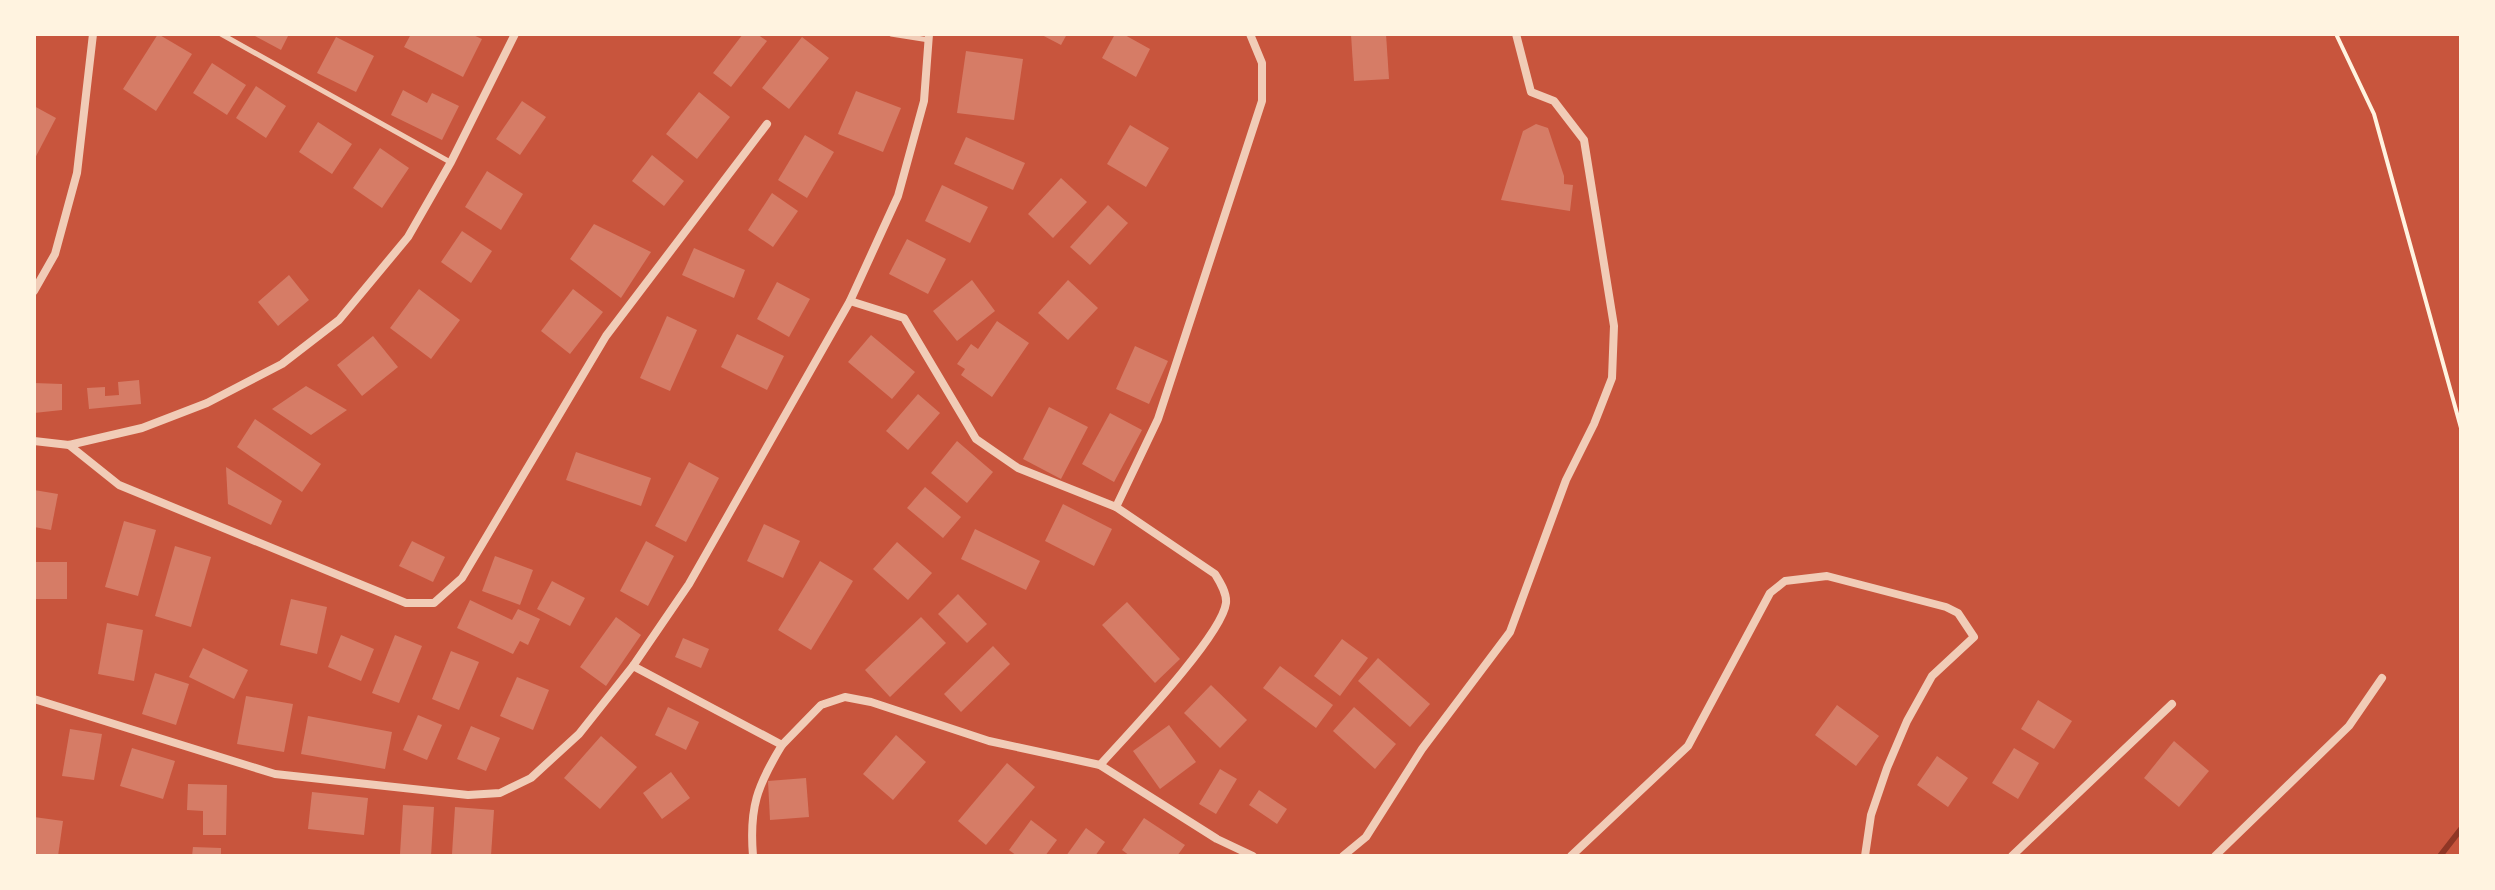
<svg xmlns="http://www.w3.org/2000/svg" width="2495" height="890" viewBox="0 0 2495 890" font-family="'Roboto Condensed',sans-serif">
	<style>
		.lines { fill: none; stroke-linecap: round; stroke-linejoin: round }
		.stream { stroke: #8f3625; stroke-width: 6 }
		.building { fill: #d67c66 }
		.path { stroke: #fff3e0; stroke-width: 4 }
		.service { stroke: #f1ccb7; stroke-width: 5 }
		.minor { stroke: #f1ccb7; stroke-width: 8 }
	</style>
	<rect width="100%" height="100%" fill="#c8553d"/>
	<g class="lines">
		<path class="stream" d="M2440,856L2461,829"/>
	</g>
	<g class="building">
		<path d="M158,34L192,54L156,111L123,89Z"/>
		<path d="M251,34H289L281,50Z"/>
		<path d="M411,34H471L482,39L463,77L404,47Z"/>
		<path d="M743,34H757L767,41L731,87L713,73Z"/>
		<path d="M1040,34H1067L1061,45Z"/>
		<path d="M1115,34H1123L1150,49L1136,77L1102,58Z"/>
		<path d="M1351,34H1386L1389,79L1354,81Z"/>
		<path d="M336,37L374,56L356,92L317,73Z"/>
		<path d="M802,37L829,58L789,109L762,88Z"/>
		<path d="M966,51L1023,59L1014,120L957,113Z"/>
		<path d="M212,63L246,85L227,115L193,93Z"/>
		<path d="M256,86L286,106L266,138L236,118Z"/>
		<path d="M403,90L427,103L432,93L459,106L442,140L391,115Z"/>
		<path d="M856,91L901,108L883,152L838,134Z"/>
		<path d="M699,92L730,117L697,159L666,134Z"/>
		<path d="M522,101L546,117L520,155L496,139Z"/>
		<path d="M34,106L56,118L34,160Z"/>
		<path d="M318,122L352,144L332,174L299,152Z"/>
		<path d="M1536,124L1548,128L1564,176V184L1573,185L1570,211L1501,200L1523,131Z"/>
		<path d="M1130,125L1169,148L1146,187L1107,164Z"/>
		<path d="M805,135L834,152L807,198L778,180Z"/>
		<path d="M966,137L1025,163L1013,190L954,164Z"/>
		<path d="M380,148L409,168L382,208L353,188Z"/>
		<path d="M652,155L684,181L664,206L632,181Z"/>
		<path d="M487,171L523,194L501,230L465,207Z"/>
		<path d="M1061,178L1087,202L1053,238L1028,214Z"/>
		<path d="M942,185L988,207L970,243L925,221Z"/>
		<path d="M772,193L798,211L773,247L748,230Z"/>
		<path d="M1108,205L1128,223L1090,265L1070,247Z"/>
		<path d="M594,224L651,252L621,298L570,259Z"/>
		<path d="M462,231L492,251L471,283L441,262Z"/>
		<path d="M907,239L946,259L928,294L889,274Z"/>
		<path d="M694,248L745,270L734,298L682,275Z"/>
		<path d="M289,275L309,300L278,326L258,302Z"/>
		<path d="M972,280L995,311L957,341L933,311Z"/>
		<path d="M1068,280L1098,308L1068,340L1038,313Z"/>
		<path d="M777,282L810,299L789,337L757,319Z"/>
		<path d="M419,289L460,320L431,359L390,328Z"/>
		<path d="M573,289L603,312L570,354L541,331Z"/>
		<path d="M667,316L697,330L670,391L640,378Z"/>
		<path d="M997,321L1029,343L992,397L961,375L965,369L957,364L971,344L978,349Z"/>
		<path d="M737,334L784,356L767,390L721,367Z"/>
		<path d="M871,335L915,372L892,399L848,362Z"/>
		<path d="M373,336L398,367L362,396L337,365Z"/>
		<path d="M1135,346L1168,361L1149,404L1116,389Z"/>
		<path d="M139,380L141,404L89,409L87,388L105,387V396L119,395L118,382Z"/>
		<path d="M34,383L62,384V410L34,413Z"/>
		<path d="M306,386L347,410L311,435L272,409Z"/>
		<path d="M918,394L940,413L908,450L886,431Z"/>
		<path d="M1049,407L1088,427L1061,479L1023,459Z"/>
		<path d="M1110,413L1142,430L1114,482L1082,464Z"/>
		<path d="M255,419L321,464L302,492L237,447Z"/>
		<path d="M957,441L993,472L967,503L931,473Z"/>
		<path d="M576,452L651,478L641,506L566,480Z"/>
		<path d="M689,462L719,478L686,542L655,526Z"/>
		<path d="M226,467L282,501L271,525L228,504Z"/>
		<path d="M925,487L961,517L943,538L907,508Z"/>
		<path d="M34,490L58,494L51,530L34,527Z"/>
		<path d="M1063,504L1112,529L1094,566L1045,541Z"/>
		<path d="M124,521L156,530L138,596L105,587Z"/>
		<path d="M764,524L800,541L783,578L747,561Z"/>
		<path d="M975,529L1040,561L1026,590L961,559Z"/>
		<path d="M412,541L445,557L433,582L399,566Z"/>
		<path d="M646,541L674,556L648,606L620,591Z"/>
		<path d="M897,542L932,573L908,600L873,569Z"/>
		<path d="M175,546L211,557L191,627L155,616Z"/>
		<path d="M495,556L533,570L520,605L482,591Z"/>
		<path d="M820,561L853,581L811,650L778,630Z"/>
		<rect x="34" y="562" width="33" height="37"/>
		<path d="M552,581L585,598L570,626L537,609Z"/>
		<path d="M958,594L987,624L967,643L938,614Z"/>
		<path d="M291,599L327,607L317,654L280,645Z"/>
		<path d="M470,600L512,620L518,609L540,619L528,645L520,641L513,654L457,628Z"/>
		<path d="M1127,602L1180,659L1155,683L1102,625Z"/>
		<path d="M616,617L641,635L606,686L580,667Z"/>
		<path d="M921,617L946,643L890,697L865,670Z"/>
		<path d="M107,623L143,630L134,681L98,674Z"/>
		<path d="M341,635L374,649L361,681L328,667Z"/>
		<path d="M395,635L422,646L399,703L372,693Z"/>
		<path d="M683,638L709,649L701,668L675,657Z"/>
		<path d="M1342,639L1368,658L1340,696L1314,676Z"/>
		<path d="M993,646L1010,664L961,712L944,694Z"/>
		<path d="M203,648L248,670L234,699L189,677Z"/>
		<path d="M451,651L479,662L459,710L432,699Z"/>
		<path d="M1378,658L1430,704L1410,727L1358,681Z"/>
		<path d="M1280,666L1333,705L1316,728L1263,688Z"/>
		<path d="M155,673L189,684L176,725L142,714Z"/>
		<path d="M517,677L549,690L533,730L500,716Z"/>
		<path d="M1211,685L1247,720L1220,748L1184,713Z"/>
		<path d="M246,696L293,704L284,752L237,744Z"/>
		<path d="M2038,700L2072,721L2054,749L2021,729Z"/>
		<path d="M1837,705L1879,736L1856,766L1815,735Z"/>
		<path d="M668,707L699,722L686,750L655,735Z"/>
		<path d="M1354,707L1396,744L1375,769L1333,731Z"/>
		<path d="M418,715L442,725L427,760L403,750Z"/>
		<path d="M308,716L392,732L385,769L301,754Z"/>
		<path d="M1169,725L1196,762L1160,789L1133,751Z"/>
		<path d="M471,726L500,738L486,771L457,759Z"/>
		<path d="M70,729L102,734L94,780L62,776Z"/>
		<path d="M896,735L926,762L893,800L863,774Z"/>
		<path d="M601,736L637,767L600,809L564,778Z"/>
		<path d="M2174,741L2209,771L2179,807L2144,778Z"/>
		<path d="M132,748L175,761L163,799L120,786Z"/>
		<path d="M2014,748L2039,763L2018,799L1992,783Z"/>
		<path d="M1937,756L1968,778L1948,807L1917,785Z"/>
		<path d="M1007,763L1035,787L986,845L958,821Z"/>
		<path d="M1220,769L1237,779L1216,814L1199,804Z"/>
		<path d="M671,772L690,798L662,819L643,793Z"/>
		<path d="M806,778L809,817L770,820L768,781Z"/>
		<path d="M188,784L227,785L226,835H203V811L187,810Z"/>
		<path d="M1259,790L1287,809L1277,824L1249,805Z"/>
		<path d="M312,792L368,798L364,835L308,829Z"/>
		<path d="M403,805L434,807L431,856L400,854Z"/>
		<path d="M455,807L494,810L491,856L452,854Z"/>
		<path d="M34,817L63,821L58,856H34Z"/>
		<path d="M1144,818L1185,845L1177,856H1130L1122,850Z"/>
		<path d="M1031,820L1057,840L1045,856H1017L1009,850Z"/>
		<path d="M1086,828L1105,842L1095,856H1066Z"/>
		<path d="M193,847L221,848V856H192Z"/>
	</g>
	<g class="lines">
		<path class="path" d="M2336,34L2374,114L2461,428"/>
		<g class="service">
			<path d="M221,34L450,162"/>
			<path d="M891,34L929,40"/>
		</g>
		<g class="minor">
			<path d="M34,291L55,254L77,173L93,34"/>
			<path d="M850,301L904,318L976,439L1018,468L1116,507L1215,574C1220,582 1227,593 1226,603C1222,636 1126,736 1100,765"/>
			<path d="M34,441L69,445L142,428L207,403L282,364L339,320L408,237L451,162L515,34"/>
			<path d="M69,445L119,485L406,603H434L462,578L606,336L767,124"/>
			<path d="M1116,507L1158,419L1262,101V63L1250,34"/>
			<path d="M633,666L782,745L821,705L845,697L871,702L989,741L1100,765L1217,839L1253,856"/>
			<path d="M34,699L275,774L468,795L500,793L531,778L579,734L633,666L689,584L850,301L898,196L924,101L929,34"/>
			<path d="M753,856C749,808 757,786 782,745"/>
			<path d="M1343,856L1366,837L1422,749L1510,632L1566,480L1594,424L1612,378L1614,326L1584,140L1554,101L1531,92L1516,34"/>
			<path d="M1571,856L1688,746L1770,593L1785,581L1827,576L1946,607L1958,613L1974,637L1932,676L1907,721L1887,768L1871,815L1865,856"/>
			<path d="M2012,856L2172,704"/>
			<path d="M2215,856L2349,726L2382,678"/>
		</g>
	</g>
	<rect width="2495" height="890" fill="none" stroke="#fff3e0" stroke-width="72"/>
</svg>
